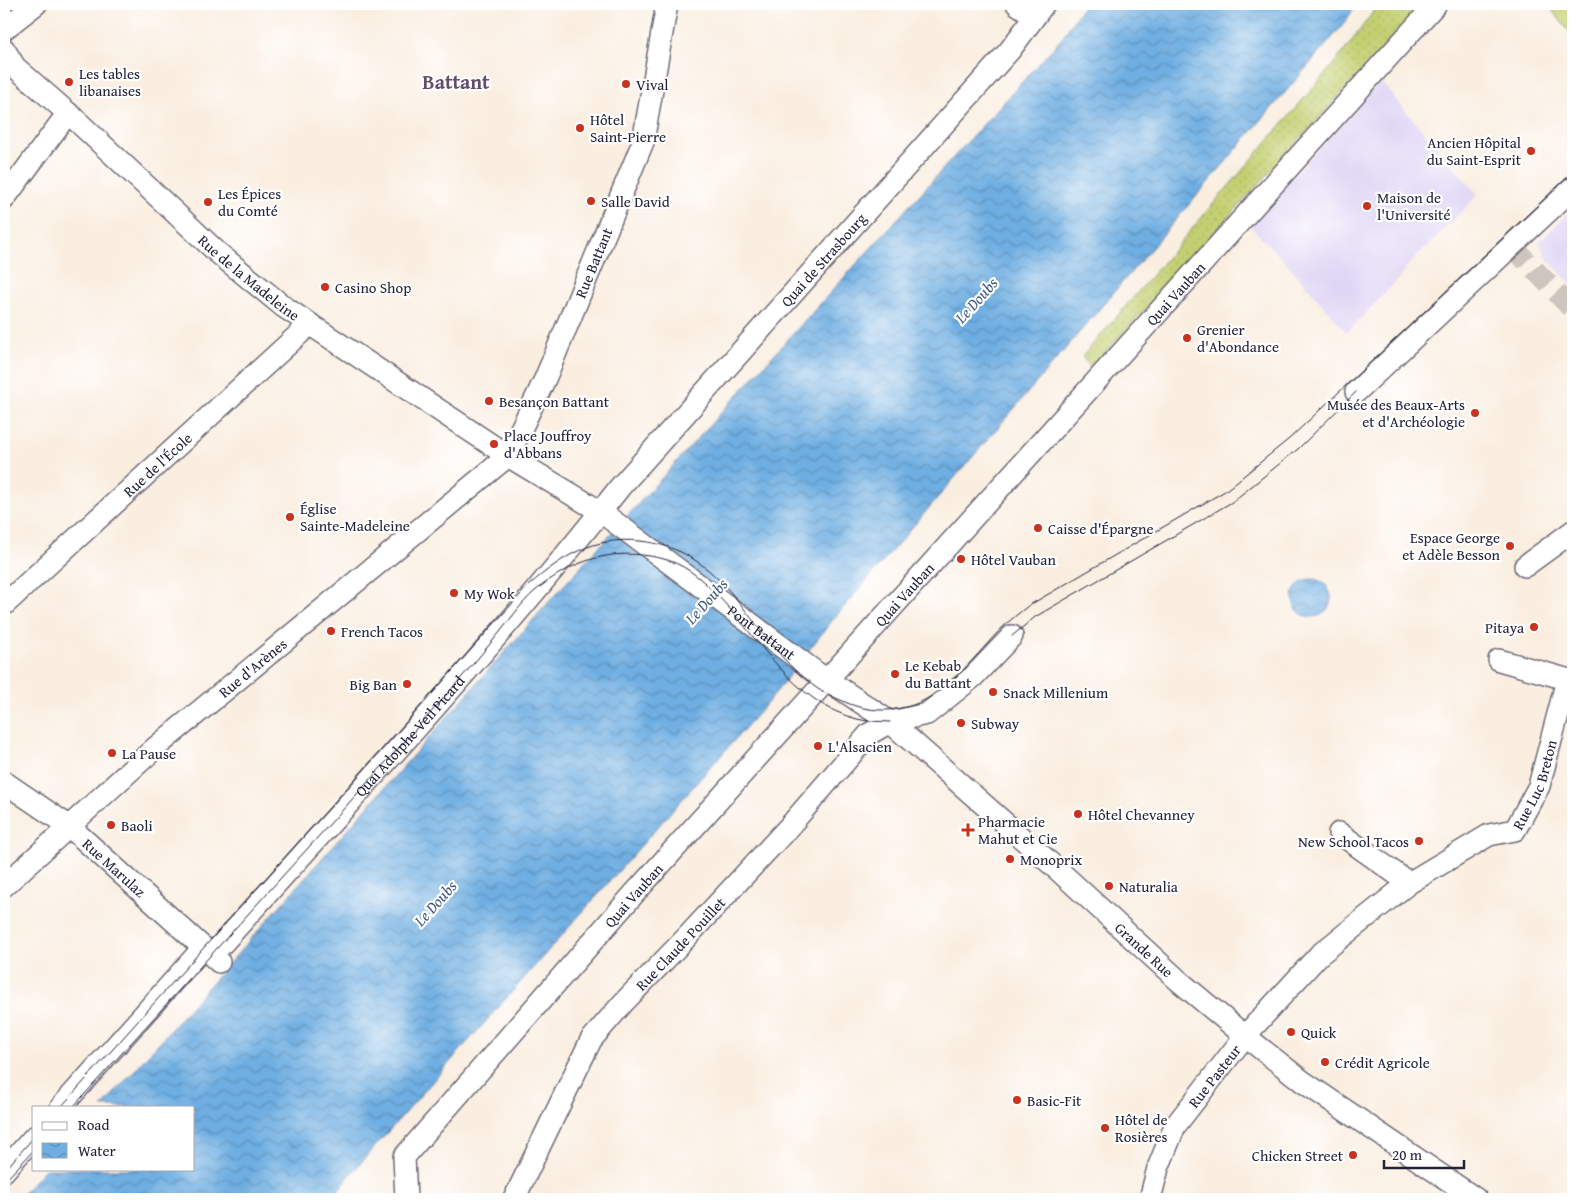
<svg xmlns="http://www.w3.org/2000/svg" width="1577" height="1203" viewBox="0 0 1577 1203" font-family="'Gentium Book Plus',serif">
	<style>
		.built { fill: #dfd5f5 }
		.grass { fill: url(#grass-dots); stroke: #727956 }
		.garden { fill: #c3d071; stroke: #727956 }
		.water { fill: url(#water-waves); stroke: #48688e }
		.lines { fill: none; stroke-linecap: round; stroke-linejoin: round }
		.street-tunnel { stroke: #cfc5bf; stroke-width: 21; stroke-dasharray: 21 11; stroke-linecap: butt }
		.street-casing { stroke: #6e6975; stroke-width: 24 }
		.street { stroke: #fff; stroke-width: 21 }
		.tram { stroke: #22223b; stroke-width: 1 }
		.poi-dot { fill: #c8321e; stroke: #fff; stroke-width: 2 }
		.labels { text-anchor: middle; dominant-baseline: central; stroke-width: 4.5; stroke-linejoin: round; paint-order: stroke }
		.poi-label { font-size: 15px; fill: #22223b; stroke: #fff; text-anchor: start }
		.street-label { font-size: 15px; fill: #22223b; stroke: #fff }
		.water-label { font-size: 16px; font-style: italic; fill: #405a7e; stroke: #fff }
		.district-label { font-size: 20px; font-weight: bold; fill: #634d6d; stroke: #fff }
	</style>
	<defs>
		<pattern id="grass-dots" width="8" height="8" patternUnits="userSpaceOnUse" patternTransform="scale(1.25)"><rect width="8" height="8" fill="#c3d071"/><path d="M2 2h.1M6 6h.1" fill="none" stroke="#a7b263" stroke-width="1.8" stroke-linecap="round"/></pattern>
		<pattern id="water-waves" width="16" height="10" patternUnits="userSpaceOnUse" patternTransform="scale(1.25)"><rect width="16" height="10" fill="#6eaee2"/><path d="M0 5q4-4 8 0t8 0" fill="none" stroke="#5a8db8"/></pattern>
	</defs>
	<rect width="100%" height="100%" fill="#fff"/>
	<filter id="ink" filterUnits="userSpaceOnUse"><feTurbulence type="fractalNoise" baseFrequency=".02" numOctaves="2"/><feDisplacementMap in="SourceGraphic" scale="10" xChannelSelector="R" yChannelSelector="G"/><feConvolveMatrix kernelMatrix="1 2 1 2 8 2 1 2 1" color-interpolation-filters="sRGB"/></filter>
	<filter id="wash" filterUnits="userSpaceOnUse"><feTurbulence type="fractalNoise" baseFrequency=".0096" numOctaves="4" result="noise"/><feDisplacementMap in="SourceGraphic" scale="20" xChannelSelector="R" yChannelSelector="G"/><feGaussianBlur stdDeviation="1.12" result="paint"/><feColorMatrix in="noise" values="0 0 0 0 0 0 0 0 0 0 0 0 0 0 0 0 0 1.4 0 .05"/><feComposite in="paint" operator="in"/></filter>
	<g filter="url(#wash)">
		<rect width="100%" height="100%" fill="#faeee0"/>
		<g class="built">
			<path d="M1380,81L1478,195L1404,269L1406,271L1347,333L1292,269L1249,225Z"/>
			<path d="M1573,208V286L1547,259L1539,242Z"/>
		</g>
		<path class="grass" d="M1379,4H1423L1091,368L1082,357L1343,53Z"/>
		<path class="garden" d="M1547,4H1566L1573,14V32L1571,34Z"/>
		<g class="water">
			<path d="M1084,4H1357L1343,25L831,622L769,701L350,1175L332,1199H18L45,1169H194V1107H102L547,604L1063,37Z"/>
			<circle cx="1312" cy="598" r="19"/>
		</g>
	</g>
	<g filter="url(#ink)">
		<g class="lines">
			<path class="street-tunnel" d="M1512,246L1573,310"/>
			<defs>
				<g id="street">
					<path d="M1017,4L1035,16"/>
					<path d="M4,29L36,4"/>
					<path id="s1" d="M4,49L15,67L77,121L218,253L284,307L508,456L601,512L817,673L890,722L1058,870L1179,981L1245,1036L1302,1081L1476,1199"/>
					<path d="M4,199L68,113"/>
					<path d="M1356,392L1573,188"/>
					<path d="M1525,566L1573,531"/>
					<path id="s2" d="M4,605L310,324"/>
					<path d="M1499,660L1573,681"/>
					<path id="s3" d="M4,782L70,827L219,962"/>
					<path d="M1339,833L1409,883"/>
					<path id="s4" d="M4,886L155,748L508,456L545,379L643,142L667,4"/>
					<path id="s5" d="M212,955C350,801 492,650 620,487L1010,50L1044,4"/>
					<path d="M61,1107L203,948"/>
					<path d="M4,1171L34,1137"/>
					<path id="s6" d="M406,1199L404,1157L633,895L1436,4"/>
					<path id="s7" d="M514,1199L591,1040L623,1003L685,939L787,829L869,734L890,722L927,714L973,677L1012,636"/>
					<path id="s8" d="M1150,1199L1158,1168L1175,1126L1245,1036L1319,955L1409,883L1489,835L1515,830L1539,786L1567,680"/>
				</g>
			</defs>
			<use href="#street" class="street-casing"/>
			<use href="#street" class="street"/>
			<g class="tram">
				<path d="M1012,636L1035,617L1232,502L1298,449L1356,392"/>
				<path d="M61,1107L529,585C563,556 593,536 640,541C732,550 750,643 818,689C826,694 836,698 845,702C867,712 895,713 918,703C952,689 977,653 1002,628C1010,620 1019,613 1028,606L1225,491L1289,439L1573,172"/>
				<path d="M73,1107C184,985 295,862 406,740C436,707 466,673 495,638C508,623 520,604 535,591C572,560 612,547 660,558C683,563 700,577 716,594C759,637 793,703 857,719C867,722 879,721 890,722"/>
				<path d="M4,1171L34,1137"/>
				<path d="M4,1182L34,1150"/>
			</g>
		</g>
	</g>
	<g class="poi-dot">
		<circle cx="69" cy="82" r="5"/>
		<circle cx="626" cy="84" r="5"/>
		<circle cx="580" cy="128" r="5"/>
		<circle cx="1531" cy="151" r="5"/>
		<circle cx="591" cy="201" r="5"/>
		<circle cx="208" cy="202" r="5"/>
		<circle cx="1367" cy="206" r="5"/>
		<circle cx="325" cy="287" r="5"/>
		<circle cx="1187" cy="338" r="5"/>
		<circle cx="489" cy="401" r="5"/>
		<circle cx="1475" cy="413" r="5"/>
		<circle cx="494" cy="444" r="5"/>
		<circle cx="290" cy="517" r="5"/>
		<circle cx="1038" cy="528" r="5"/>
		<circle cx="1510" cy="546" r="5"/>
		<circle cx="961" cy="559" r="5"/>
		<circle cx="454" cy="593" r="5"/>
		<circle cx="1534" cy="627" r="5"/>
		<circle cx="331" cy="631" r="5"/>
		<circle cx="895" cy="674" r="5"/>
		<circle cx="407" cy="684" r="5"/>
		<circle cx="993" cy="692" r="5"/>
		<circle cx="961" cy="723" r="5"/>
		<circle cx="818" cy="746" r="5"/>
		<circle cx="112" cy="753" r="5"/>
		<circle cx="1078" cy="814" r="5"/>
		<circle cx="111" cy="825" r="5"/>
		<path d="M965.5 822.5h5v5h5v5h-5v5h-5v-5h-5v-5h5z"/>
		<circle cx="1419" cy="841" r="5"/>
		<circle cx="1010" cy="859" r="5"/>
		<circle cx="1109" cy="886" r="5"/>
		<circle cx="1291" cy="1032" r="5"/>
		<circle cx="1325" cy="1062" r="5"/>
		<circle cx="1017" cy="1100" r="5"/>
		<circle cx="1105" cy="1128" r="5"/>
		<circle cx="1353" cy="1155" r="5"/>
	</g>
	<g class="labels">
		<g class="poi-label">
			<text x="79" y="73">Les tables<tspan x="79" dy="17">libanaises</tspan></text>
			<text x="636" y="84">Vival</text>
			<text x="590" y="119">Hôtel<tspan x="590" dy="17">Saint-Pierre</tspan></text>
			<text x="1521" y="142" text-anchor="end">Ancien Hôpital<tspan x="1521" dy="17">du Saint-Esprit</tspan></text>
			<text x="218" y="193">Les Épices<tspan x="218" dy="17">du Comté</tspan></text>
			<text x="1377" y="197">Maison de<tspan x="1377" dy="17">l'Université</tspan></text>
			<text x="601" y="201">Salle David</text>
			<text x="335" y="287">Casino Shop</text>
			<text x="1197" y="329">Grenier<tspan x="1197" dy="17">d'Abondance</tspan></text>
			<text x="499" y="401">Besançon Battant</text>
			<text x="1465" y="404" text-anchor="end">Musée des Beaux-Arts<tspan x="1465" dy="17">et d'Archéologie</tspan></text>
			<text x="504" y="435">Place Jouffroy<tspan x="504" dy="17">d'Abbans</tspan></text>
			<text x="300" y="508">Église<tspan x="300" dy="17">Sainte-Madeleine</tspan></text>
			<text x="1048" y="528">Caisse d'Épargne</text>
			<text x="1500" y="537" text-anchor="end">Espace George<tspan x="1500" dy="17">et Adèle Besson</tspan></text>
			<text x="971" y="559">Hôtel Vauban</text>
			<text x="464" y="593">My Wok</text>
			<text x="1524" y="627" text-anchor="end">Pitaya</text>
			<text x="341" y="631">French Tacos</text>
			<text x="905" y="665">Le Kebab<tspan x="905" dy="17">du Battant</tspan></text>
			<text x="397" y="684" text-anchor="end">Big Ban</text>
			<text x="1003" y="692">Snack Millenium</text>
			<text x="971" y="723">Subway</text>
			<text x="828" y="746">L'Alsacien</text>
			<text x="122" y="753">La Pause</text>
			<text x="1088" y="814">Hôtel Chevanney</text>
			<text x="978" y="821">Pharmacie<tspan x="978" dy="17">Mahut et Cie</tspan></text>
			<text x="121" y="825">Baoli</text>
			<text x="1409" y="841" text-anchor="end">New School Tacos</text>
			<text x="1020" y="859">Monoprix</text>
			<text x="1119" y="886">Naturalia</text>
			<text x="1301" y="1032">Quick</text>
			<text x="1335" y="1062">Crédit Agricole</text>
			<text x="1027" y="1100">Basic-Fit</text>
			<text x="1115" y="1119">Hôtel de<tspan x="1115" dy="17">Rosières</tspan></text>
			<text x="1343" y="1155" text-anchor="end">Chicken Street</text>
		</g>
		<g class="street-label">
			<text stroke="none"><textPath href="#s5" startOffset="926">Quai de Strasbourg</textPath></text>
			<text stroke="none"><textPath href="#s4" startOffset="874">Rue Battant</textPath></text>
			<text stroke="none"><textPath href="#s1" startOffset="336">Rue de la Madeleine</textPath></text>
			<text stroke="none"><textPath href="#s6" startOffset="1200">Quai Vauban</textPath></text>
			<text stroke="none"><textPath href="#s2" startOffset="208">Rue de l'École</textPath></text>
			<text stroke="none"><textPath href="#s6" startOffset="795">Quai Vauban</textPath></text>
			<text stroke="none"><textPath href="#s1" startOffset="960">Pont Battant</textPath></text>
			<text stroke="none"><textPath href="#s4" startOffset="331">Rue d'Arènes</textPath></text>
			<text stroke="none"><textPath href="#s5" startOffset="295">Quai Adolphe Veil Picard</textPath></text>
			<text stroke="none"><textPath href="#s8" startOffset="586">Rue Luc Breton</textPath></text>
			<text stroke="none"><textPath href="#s3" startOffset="140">Rue Marulaz</textPath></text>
			<text stroke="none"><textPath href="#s6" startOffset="390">Quai Vauban</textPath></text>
			<text stroke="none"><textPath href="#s7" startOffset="308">Rue Claude Pouillet</textPath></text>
			<text stroke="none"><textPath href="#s1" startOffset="1458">Grande Rue</textPath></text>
			<text stroke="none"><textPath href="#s8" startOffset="141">Rue Pasteur</textPath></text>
		</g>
		<g class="water-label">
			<text transform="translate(976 300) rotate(-48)">Le Doubs</text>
			<text transform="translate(706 601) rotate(-48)">Le Doubs</text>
			<text transform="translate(435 903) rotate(-48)">Le Doubs</text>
		</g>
		<g class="district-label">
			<text x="456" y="81">Battant</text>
		</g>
	</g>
	<rect width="1577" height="1203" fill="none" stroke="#fff" stroke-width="20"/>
	<rect x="32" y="1106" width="162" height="65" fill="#ffffff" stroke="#a7a7b1"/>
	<rect x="42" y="1122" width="25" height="8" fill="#ffffff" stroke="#a7a7b1"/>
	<text x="78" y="1130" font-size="15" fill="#22223b">Road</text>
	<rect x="42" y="1143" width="25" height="15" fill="url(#water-waves)" stroke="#a7a7b1"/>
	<text x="78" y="1156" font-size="15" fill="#22223b">Water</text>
	<path d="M1384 1160v8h80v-8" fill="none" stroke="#22223b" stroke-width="2.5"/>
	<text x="1392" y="1160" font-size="15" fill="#22223b" stroke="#ffffff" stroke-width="4" paint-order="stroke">20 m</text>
</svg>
